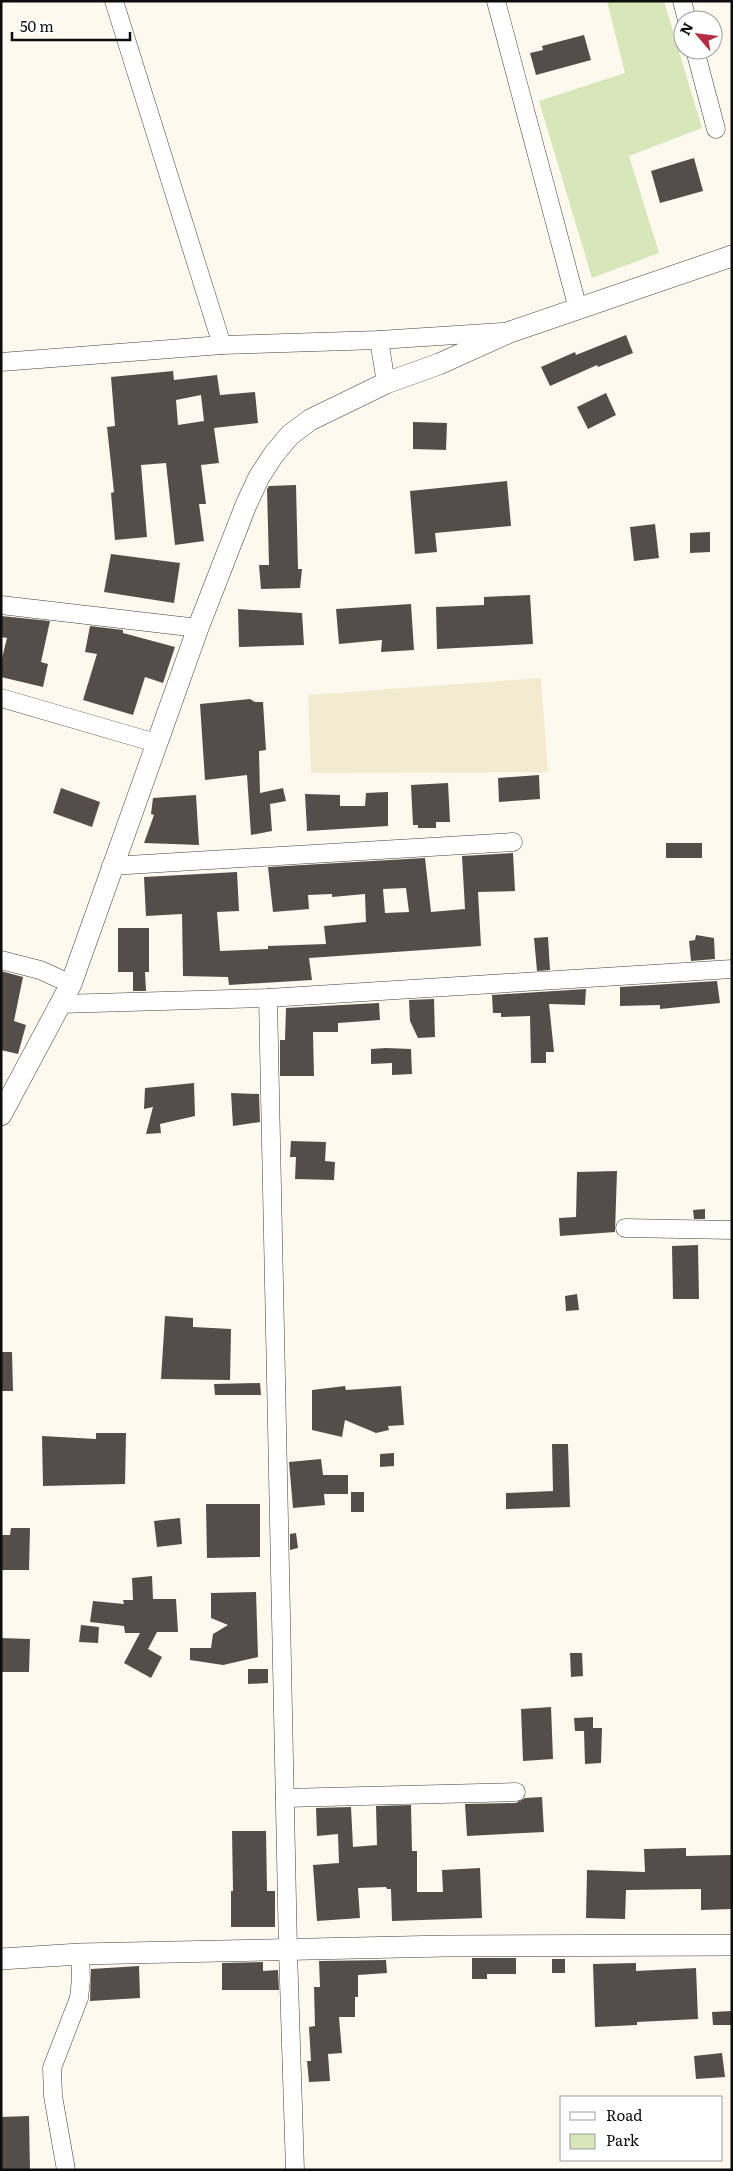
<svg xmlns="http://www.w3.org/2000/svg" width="733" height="2171" viewBox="0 0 733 2171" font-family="Literata,serif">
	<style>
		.farmland { fill: #f3ebd0 }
		.green { fill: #d7e7ba }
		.building { fill: #554d4a; fill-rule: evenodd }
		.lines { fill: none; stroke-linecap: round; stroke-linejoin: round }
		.minor-casing { stroke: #404040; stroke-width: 19 }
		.tertiary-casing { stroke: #404040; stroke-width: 22 }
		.minor { stroke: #fff; stroke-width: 18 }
		.tertiary { stroke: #fff; stroke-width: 21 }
	</style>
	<rect width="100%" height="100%" fill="#fef9ee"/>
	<path class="farmland" d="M541,678L548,772L311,773L308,695Z"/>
	<path class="green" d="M607,1H664L702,128L629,156L659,253L592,278L539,101L625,73Z"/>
	<g class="building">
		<path d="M584,35L591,60L536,75L530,53L543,50L542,46Z"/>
		<path d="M694,158L703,191L660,203L651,171Z"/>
		<path d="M626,335L633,353L598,367L597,365L550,386L541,367L575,352L576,355Z"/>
		<path d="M173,371L174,380L217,375L220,395L255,392L258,423L214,428L219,463L201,465L206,504H199L204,541L175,545L166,463L141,465L147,537L115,540L111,493L114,492L107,427L115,426L111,377ZM201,395L204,421L178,425L176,400Z"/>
		<path d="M606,393L616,415L588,429L577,407Z"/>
		<path d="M413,422L447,423L446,450L413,449Z"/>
		<path d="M507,481L511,526L435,533L437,552L415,554L410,491Z"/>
		<path d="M296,485L298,569H302L300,588L261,589L259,565H269L267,489L269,486Z"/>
		<path d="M655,524L659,558L634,561L630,527Z"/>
		<path d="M710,532V552L690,553V533Z"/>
		<path d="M111,554L180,563L174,603L104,592Z"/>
		<path d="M530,595L533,644L437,649L436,607L484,605V597Z"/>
		<path d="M411,604L414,650L381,652L382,640L339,644L336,609Z"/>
		<path d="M238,609L302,613L304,645L239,647Z"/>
		<path d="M1,616L50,621L41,662L48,664L43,687L1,677V662L7,638L1,637Z"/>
		<path d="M90,626L123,630V633L175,647L163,683L145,677L133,715L83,700L97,654L85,652Z"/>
		<path d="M250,699L255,702H263L266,750L259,751L260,793L283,788L286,801L270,804L272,831L251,835L247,775L205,780L200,704Z"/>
		<path d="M539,775L540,799L499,802L498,778Z"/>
		<path d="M448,783L450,822H436V828H418V825H413L411,785Z"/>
		<path d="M61,788L100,802L92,827L53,813Z"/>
		<path d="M388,792V826L307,831L305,794L340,795V806H365L366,793Z"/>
		<path d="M196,795L199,845L144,843L154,815L151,814L153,798Z"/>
		<rect x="666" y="843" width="36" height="15"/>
		<path d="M513,853L515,891L478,892L481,946L309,958L312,980L229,985L228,977L183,976L182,914L146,916L144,877L237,872L239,911L217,912L220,951L268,949V946L326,944L324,926L366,922L365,894L332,897V894L308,895L309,909L273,912L268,867L425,858L431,912L465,909L462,856ZM406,888L409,912L385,913L383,889Z"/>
		<path d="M118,928H149V972H145L146,991H133V972H118Z"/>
		<path d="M696,935L714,938L715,959L691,961L689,941L695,940Z"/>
		<path d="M548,937L550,970L537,971L534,938Z"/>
		<path d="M1,971L23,977L14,1021L26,1025L18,1054L1,1050Z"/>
		<path d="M717,981L720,1003L660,1009V1005L620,1006V987Z"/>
		<path d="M586,989L585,1005L549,1004L554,1052H546V1063H531L530,1016L501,1017V1013H493L492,995Z"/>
		<path d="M434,999L435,1037L418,1038L410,1021L409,1000Z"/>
		<path d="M379,1003L380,1020L338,1023V1032H313L314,1076H280V1040H285L286,1008Z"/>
		<path d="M386,1048L411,1049L412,1074L392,1075V1063L371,1064V1049Z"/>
		<path d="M194,1083L195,1116L160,1124L161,1133L146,1134L153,1107L144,1109L145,1088Z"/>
		<path d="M231,1093L259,1094L260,1122L233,1126Z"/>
		<path d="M291,1141L326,1142L325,1161L335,1162L334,1180L295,1179L296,1157H290Z"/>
		<path d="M617,1171L615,1232L560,1236L559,1218L576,1217L577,1172Z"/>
		<path d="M705,1209V1219H694L693,1210Z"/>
		<path d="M698,1245L699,1299H673L672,1246Z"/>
		<path d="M577,1294L579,1310L566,1311L565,1296Z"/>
		<path d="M165,1316L193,1318V1327L231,1329L230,1380L161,1379Z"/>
		<path d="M1,1352H12L13,1391H1Z"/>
		<path d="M260,1383L261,1395H215L214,1384Z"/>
		<path d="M345,1386L346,1390L401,1386L404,1425L388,1426L389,1430L376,1433L345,1420L342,1437L312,1430V1390Z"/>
		<path d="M96,1433H126L125,1484L43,1486L42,1436L96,1439Z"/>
		<path d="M552,1444H568L570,1507L506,1509V1493L553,1491Z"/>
		<path d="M394,1453V1466L380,1467V1454Z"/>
		<path d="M321,1459L323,1475H348V1494H324L325,1505L293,1508L289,1462Z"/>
		<rect x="351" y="1492" width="13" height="20"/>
		<path d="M206,1504H260V1557L207,1558Z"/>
		<path d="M180,1518L182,1544L157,1547L154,1521Z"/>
		<path d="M11,1528H30L29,1570H1V1535H10Z"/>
		<path d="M296,1533L298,1548L290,1550V1534Z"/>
		<path d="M152,1576L153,1599H176L178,1632H157L148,1649L162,1657L151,1678L124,1663L140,1633H125L124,1626L90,1622L93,1601L124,1604L123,1600H133L132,1578Z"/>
		<path d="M256,1592L258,1657L223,1665L190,1660V1648H211L213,1634L228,1625L211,1618V1593Z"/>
		<path d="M81,1625L99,1627L98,1643L79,1642Z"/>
		<path d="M1,1638L30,1639L29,1672H1Z"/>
		<path d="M570,1653H582L583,1676L571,1677Z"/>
		<path d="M248,1669H268V1683L248,1684Z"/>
		<path d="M551,1707L553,1759L523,1761L521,1709Z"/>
		<path d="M593,1717V1728H602L601,1763L585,1764L584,1731H575L574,1718Z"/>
		<path d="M542,1797L544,1832L467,1836L465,1804L516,1803L525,1798Z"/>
		<path d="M411,1805L412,1851H417V1892H443L442,1870L480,1868L482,1918L392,1921L391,1889H387L386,1887L358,1888L360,1918L317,1921L313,1865L339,1863L338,1834L317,1836L316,1808L351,1807L353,1847L377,1845L376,1806Z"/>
		<path d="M232,1831H266L267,1891H275V1927H231V1891H233Z"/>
		<path d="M686,1848V1856L732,1855V1909L701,1910V1889L626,1890L625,1919L586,1918L587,1870L645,1872L644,1849Z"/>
		<path d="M472,1958H516V1974H487V1979H472Z"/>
		<rect x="552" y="1959" width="13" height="14"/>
		<path d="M386,1960L387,1973L358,1975V1997H355V2017H339L342,2053L328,2054L330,2081L309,2082L307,2061H311L309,2027L315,2026L314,1987H320L319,1961Z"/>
		<path d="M263,1962V1971L278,1970L279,1990H222V1963Z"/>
		<path d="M636,1963V1971L696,1968L698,2019L637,2022V2025L595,2027L593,1964Z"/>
		<path d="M139,1966L140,1998L90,2001L91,1969Z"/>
		<path d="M732,2011V2025H713L712,2012Z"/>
		<path d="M722,2053L725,2077L696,2079L694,2056Z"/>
		<path d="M29,2116L30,2170H1V2117Z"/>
	</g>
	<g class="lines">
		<defs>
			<g id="minor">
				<path d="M114,1L222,345"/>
				<path d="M496,1L578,309"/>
				<path d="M682,1L687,20"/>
				<path d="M695,50L716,129"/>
				<path d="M379,340L386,383"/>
				<path d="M1,362L222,345L379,340L502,332"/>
				<path d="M1,605L198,628"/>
				<path d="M1,698L156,743"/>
				<path d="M111,866L513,842"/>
				<path d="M1,960L40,970L71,984"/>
				<path d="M268,998L288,1950L295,2170"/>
				<path d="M60,1004L268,998L732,969"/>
				<path d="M625,1228L732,1230"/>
				<path d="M285,1798L516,1792"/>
				<path d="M66,2170L53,2096L52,2068L79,1998L81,1979L80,1954"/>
			</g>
			<g id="tertiary">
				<path d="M1,1115L71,984L198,628L246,505L259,477L274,454L290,435L310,420L386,383L439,364L510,332L732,256"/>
				<path d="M1,1959L80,1954L446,1946L732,1945"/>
			</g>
		</defs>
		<use href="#minor" class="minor-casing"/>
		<use href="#tertiary" class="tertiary-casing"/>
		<use href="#minor" class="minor"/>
		<use href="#tertiary" class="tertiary"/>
	</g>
	<rect width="733" height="2171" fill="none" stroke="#0d0d0d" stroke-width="5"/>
	<rect x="560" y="2096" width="162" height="65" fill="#ffffff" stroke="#9e9e9e"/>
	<rect x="570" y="2112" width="25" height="8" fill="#ffffff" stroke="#9e9e9e"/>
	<text x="606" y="2121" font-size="15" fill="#0d0d0d">Road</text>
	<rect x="570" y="2134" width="25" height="15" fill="#d7e7ba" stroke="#9e9e9e"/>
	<text x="606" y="2146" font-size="15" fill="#0d0d0d">Park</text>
	<g transform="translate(698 35) rotate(298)"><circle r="24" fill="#ffffff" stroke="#9e9e9e"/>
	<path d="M0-4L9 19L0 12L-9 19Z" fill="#b52d45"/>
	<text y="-8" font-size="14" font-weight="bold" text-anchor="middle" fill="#0d0d0d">N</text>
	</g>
	<path d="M12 32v8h118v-8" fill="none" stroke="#0d0d0d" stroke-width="2.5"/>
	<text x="20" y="32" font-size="15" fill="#0d0d0d" stroke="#ffffff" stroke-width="4" paint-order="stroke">50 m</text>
</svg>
